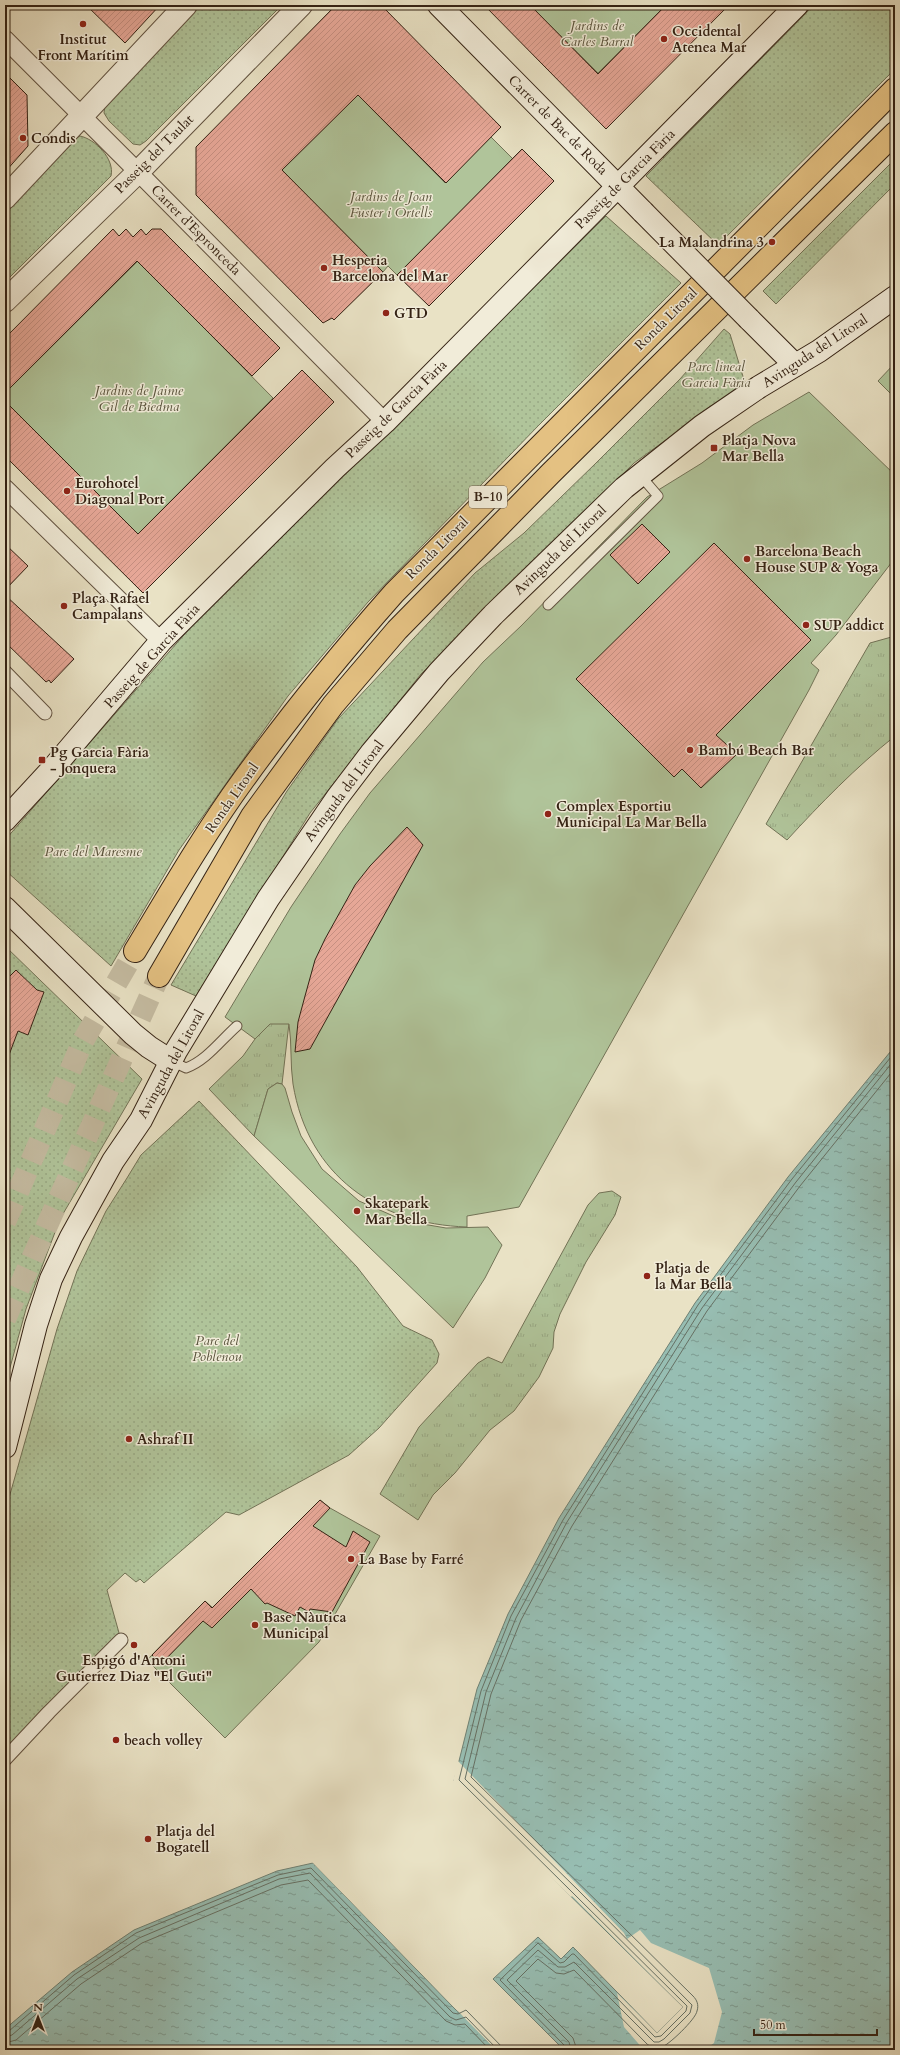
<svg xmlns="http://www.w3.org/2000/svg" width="900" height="2055" viewBox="0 0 900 2055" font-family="Cardo,serif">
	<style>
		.grass { fill: url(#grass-tufts); stroke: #727357 }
		.park { fill: url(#park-dots); stroke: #727357 }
		.garden { fill: #b0c49a; stroke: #727357 }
		.water { fill: url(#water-ripples); stroke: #6f8073 }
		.pier { fill: #e9e2c5 }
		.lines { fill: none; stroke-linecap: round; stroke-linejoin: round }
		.shore { stroke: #667064; stroke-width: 1 }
		.building { fill: url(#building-hatch); stroke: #342214 }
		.trunk-tunnel { stroke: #c5bca2; stroke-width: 22; stroke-dasharray: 22 11; stroke-linecap: butt }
		.service-casing { stroke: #615240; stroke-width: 11 }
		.pedestrian-casing { stroke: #615240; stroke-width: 15 }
		.minor-casing { stroke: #615240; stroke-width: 19 }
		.tertiary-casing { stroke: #615240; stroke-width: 24 }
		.secondary-casing { stroke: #342214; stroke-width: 24 }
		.trunk-casing { stroke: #342214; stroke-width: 24 }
		.service { stroke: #f1ecd9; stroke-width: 9 }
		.pedestrian { stroke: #f1ecd9; stroke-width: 13 }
		.minor { stroke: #f1ecd9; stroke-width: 17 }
		.tertiary { stroke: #f1ecd9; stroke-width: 22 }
		.secondary { stroke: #f1ecd9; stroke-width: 22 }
		.trunk { stroke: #e4c182; stroke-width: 22 }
		.secondary-bridge-casing { stroke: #342214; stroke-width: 24; stroke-linecap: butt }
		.secondary-bridge { stroke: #f1ecd9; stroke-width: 22 }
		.poi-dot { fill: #8f2418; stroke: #f1ecd9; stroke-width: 1.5 }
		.labels { text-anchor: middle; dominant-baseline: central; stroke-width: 3; stroke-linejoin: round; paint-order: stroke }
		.shield { fill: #f1ecd9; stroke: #6d5f4f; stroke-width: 1 }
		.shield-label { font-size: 13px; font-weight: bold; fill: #342214 }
		.park-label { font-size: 14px; font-style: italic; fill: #59533c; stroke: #f1ecd9 }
		.poi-label { font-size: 14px; font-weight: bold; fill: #342214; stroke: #f1ecd9; text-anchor: start }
		.street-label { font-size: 14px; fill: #342214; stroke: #f1ecd9 }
	</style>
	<defs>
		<pattern id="grass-tufts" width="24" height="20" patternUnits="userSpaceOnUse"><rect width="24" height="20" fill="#b0c49a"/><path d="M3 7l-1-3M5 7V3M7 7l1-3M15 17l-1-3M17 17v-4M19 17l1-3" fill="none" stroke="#98a884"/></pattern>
		<pattern id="park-dots" width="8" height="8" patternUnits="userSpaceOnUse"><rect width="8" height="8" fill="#b0c49a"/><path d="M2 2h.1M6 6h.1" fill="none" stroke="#98a884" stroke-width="1.8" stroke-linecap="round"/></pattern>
		<pattern id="water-ripples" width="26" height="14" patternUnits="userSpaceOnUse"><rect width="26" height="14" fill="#97beb3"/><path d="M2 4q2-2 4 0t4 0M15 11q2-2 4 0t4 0" fill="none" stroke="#7c9a90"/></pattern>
		<pattern id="building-hatch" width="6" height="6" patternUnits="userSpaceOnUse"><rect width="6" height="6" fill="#e6a797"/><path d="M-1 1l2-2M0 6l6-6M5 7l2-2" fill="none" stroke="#c68f81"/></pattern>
	</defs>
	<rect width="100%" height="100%" fill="#e9e2c5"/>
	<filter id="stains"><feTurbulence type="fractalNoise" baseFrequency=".005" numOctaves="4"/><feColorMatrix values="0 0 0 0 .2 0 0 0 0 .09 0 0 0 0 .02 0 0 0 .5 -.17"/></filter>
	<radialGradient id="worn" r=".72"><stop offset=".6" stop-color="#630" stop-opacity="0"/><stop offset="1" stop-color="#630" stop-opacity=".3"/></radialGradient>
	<g class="grass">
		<path d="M813,5H819L668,162L662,156Z"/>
		<path d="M895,636V736C855,768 821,803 787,840L766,824L870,643Z"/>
		<path d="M270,1023H289L282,1084L277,1083L268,1089L254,1136L209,1089L243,1056L255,1039Z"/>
		<path d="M612,1191L621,1197L615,1215L586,1262L560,1314L554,1332L553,1348L539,1377L514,1411L490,1430L455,1473L433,1495L418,1520L380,1494L419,1427L478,1363L488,1357L502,1363L588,1205L599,1193Z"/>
	</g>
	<g class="park">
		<path d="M198,5H282L146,141L140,145L133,144L109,121L104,113L105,105Z"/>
		<path d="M814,5H895V69L718,245L646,176Z"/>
		<path d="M80,136C95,139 115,159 111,176L5,282V214L72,141Z"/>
		<path d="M895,159V184L776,304L763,291Z"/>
		<path d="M606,216L681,283L538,426L368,602L288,696L179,850L111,966L5,870V840L190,628Z"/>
		<path d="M724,329L730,334L745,383L634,463L421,674L310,813L196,996L171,985L287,791L338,719L475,573L524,533L595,464L680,379Z"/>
		<path d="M5,946L142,1079L60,1219L26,1309L5,1386Z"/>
		<path d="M199,1101L357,1267L403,1326L432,1340L439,1354L437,1363L379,1428L349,1455L239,1515L226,1512L144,1583L140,1579L136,1582L125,1573L107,1590L121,1640L5,1759V1512L57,1329L77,1271L106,1211L127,1178L141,1155Z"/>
	</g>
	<g class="garden">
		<path d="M530,5H666L598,73Z"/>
		<path d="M358,95L445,183L491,137L513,159L397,275L388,266L383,272L282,170Z"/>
		<path d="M138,261L273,398L138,534L5,401V393Z"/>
		<path d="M895,363V398L878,381Z"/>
		<path d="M809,392L895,475V558L836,635L811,663L819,670L809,690L519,1207L467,1216V1227C378,1224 308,1176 293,1084C290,1064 292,1044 289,1024H270L255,1039L225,1017L291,907L340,834L370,793L483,662L521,626L647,497L702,463L753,425Z"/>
		<path d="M277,1083L282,1084L285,1088L292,1112L301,1136L322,1169L359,1201L405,1221L446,1228L488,1227L502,1245L485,1278L453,1328L254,1136L268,1089Z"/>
		<path d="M320,1500L330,1508L380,1536L319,1642L225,1738L147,1660L205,1601L213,1608Z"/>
	</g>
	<g class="water">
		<path d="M895,1046V2050H564L493,1979L538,1937L561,1959L573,1947L657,2033L683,2007L454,1781L477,1689L508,1614L559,1518L695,1303L788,1177Z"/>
		<path d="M313,1863L456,2010L511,2050H5V2029L72,1972L134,1930L277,1871Z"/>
	</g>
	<g class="pier">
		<path d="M457,1760L624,1933L627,1939L640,1930L651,1943L709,1968L722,2012L714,2043L704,2050H644L624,2027L617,1993L657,2033L683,2007L572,1896L571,1897L453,1783Z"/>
		<path d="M312,1862H315L457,2008L463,2001H465L464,2002L511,2050H496Z"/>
	</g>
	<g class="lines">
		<g class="shore">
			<path d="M5,2032L9,2031L74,1975L136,1933L278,1875L311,1868L453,2013L458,2014L466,2010L505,2050"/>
			<path d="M5,2037L12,2035L77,1979L139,1938L279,1879L310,1873L450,2017L456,2020L466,2017L498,2050"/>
			<path d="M5,2043L16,2040L81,1984L142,1943L281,1885L308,1880L446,2021L455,2025L465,2024L490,2050"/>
			<path d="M566,2050L565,2046L500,1980L538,1943L560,1963L564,1962L572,1954H574L655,2037L661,2036L686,2011L687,2006L459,1780L481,1691L511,1616L563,1520L698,1305L792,1179L895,1052"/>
			<path d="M571,2050L569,2042L507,1980L538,1950L558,1967H565L574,1962L654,2042H659L664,2039L690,2013L692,2005L578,1890L465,1779L486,1692L516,1618L567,1522L702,1308L796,1182L895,1059"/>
			<path d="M577,2050L573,2038L516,1981L538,1959L556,1973L564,1974L574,1970L646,2043C650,2047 654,2049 660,2048C668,2046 696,2019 697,2011C699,2005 697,2000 693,1996L471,1777L491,1694L521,1620L572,1526L707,1311L800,1186L895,1068"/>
		</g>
	</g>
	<g class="building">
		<path d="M86,5H160L125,43Z"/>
		<path d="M484,5H530L598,74L666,5H729L606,129Z"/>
		<path d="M334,7H383L501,127L446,183L358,95L282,170L383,272L334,320L332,318L323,323L196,195V147Z"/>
		<path d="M5,73L27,95L28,146L5,172Z"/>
		<path d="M522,149L554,181L429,306L397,275Z"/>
		<path d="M113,229L119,236L126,229L133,237L141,229L146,235L152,229H161L280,348L252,376L137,261L5,393V338Z"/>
		<path d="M302,370L334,402L143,593L5,456V401L138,534Z"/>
		<path d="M642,524L670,552L638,584L610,555Z"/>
		<path d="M714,543L811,640L716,735L737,754L701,788L682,769L674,777L576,679Z"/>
		<path d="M5,544L28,566L5,590Z"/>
		<path d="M5,595L74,659L51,683L49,680L46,682L5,642Z"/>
		<path d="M407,827L423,845L310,1049L295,1052L298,1022L305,996L315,960L325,939L355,885L370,866Z"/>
		<path d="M16,970L37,990L44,992L28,1035L18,1031L6,1063L5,1062V981Z"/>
		<path d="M320,1500L330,1508L313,1526L346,1547L353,1531L370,1542L332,1612L310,1609L309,1612L300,1607L295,1616L267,1603L265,1604L251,1589L212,1628L203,1621L161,1664L152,1655L205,1601L212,1608Z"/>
	</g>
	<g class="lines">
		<g class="trunk-tunnel">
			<path d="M5,1222L83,1041L135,951"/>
			<path d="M5,1319L159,976"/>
		</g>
		<defs>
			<g id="service">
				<path d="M548,605L658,496L640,475"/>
				<path d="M171,1061L186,1068C206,1061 221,1040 237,1026"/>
			</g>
			<g id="pedestrian">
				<path d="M5,672L45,713"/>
				<path d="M5,1759L49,1712L121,1640"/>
			</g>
			<g id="minor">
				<path d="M5,39L138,172L385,422"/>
				<path d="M5,488L161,641"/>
			</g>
			<g id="tertiary">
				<path d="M5,198L186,5"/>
				<path d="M5,301L138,172L301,5"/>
			</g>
			<g id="secondary">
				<path d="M439,5L643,212"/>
				<path d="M749,319L795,365"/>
				<path d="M5,820L53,768L161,641L335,468L385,422L797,5"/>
				<path d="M5,908L133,1034L149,1047L171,1061"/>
				<path d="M5,1447L36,1325L51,1279L71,1237L113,1161L141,1120L176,1051L268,899L337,798L372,752L439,672L493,615L624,488L702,426L759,387L819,351L895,297"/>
			</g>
			<g id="trunk">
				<path d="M135,951C170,893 204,834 244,779C291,714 341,653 394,593L895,89"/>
				<path d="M159,976L252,816L333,705L397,630L551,473L895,133"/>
			</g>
		</defs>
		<use href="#service" class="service-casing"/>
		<use href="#pedestrian" class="pedestrian-casing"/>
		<use href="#minor" class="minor-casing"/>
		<use href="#tertiary" class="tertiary-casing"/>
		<use href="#secondary" class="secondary-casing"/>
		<use href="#trunk" class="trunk-casing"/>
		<use href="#service" class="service"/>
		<use href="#pedestrian" class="pedestrian"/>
		<use href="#minor" class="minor"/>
		<use href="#tertiary" class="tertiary"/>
		<use href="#secondary" class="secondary"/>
		<use href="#trunk" class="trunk"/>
		<defs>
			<path id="secondary-bridge" d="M643,212L749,319"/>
		</defs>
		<use href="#secondary-bridge" class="secondary-bridge-casing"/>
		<use href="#secondary-bridge" class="secondary-bridge"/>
	</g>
	<g class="poi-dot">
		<circle cx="83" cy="24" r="4"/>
		<circle cx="664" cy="39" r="4"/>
		<circle cx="23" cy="138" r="4"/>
		<circle cx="772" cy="242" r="4"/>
		<circle cx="324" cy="268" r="4"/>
		<circle cx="386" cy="313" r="4"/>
		<rect x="710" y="444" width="8" height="8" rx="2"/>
		<circle cx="67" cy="491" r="4"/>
		<circle cx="747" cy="559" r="4"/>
		<circle cx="64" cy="606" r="4"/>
		<circle cx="806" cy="625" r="4"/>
		<circle cx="690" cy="750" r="4"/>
		<rect x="38" y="756" width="8" height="8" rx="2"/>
		<circle cx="548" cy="814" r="4"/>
		<circle cx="357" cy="1211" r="4"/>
		<circle cx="647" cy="1276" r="4"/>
		<circle cx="129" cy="1439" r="4"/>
		<circle cx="351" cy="1559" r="4"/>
		<circle cx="255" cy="1625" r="4"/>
		<circle cx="134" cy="1645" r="4"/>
		<circle cx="116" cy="1740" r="4"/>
		<circle cx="148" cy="1839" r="4"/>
	</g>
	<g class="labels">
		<rect class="shield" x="469" y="486" width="38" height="22" rx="3"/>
		<g class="shield-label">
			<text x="488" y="497">B-10</text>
		</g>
		<g class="park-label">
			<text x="597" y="25">Jardins de<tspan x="597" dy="16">Carles Barral</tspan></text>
			<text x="391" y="196">Jardins de Joan<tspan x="391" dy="16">Fuster i Ortells</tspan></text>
			<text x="716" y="366">Parc lineal<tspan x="716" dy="16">Garcia Fària</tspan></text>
			<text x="139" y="390">Jardins de Jaime<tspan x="139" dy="16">Gil de Biedma</tspan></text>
			<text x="93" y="851">Parc del Maresme</text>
			<text x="217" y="1340">Parc del<tspan x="217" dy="16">Poblenou</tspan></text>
		</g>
		<g class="poi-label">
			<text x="672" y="31">Occidental<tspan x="672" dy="16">Atenea Mar</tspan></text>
			<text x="83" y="39" text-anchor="middle">Institut<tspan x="83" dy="16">Front Marítim</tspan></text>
			<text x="31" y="138">Condis</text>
			<text x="764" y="242" text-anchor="end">La Malandrina 3</text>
			<text x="332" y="260">Hesperia<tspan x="332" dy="16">Barcelona del Mar</tspan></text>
			<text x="394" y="313">GTD</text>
			<text x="722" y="440">Platja Nova<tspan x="722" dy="16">Mar Bella</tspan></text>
			<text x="75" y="483">Eurohotel<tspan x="75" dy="16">Diagonal Port</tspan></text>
			<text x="755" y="551">Barcelona Beach<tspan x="755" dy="16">House SUP &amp; Yoga</tspan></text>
			<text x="72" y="598">Plaça Rafael<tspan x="72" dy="16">Campalans</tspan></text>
			<text x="814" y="625">SUP addict</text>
			<text x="698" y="750">Bambú Beach Bar</text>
			<text x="50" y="752">Pg Garcia Fària<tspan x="50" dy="16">- Jonquera</tspan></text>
			<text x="556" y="806">Complex Esportiu<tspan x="556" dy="16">Municipal La Mar Bella</tspan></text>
			<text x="365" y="1203">Skatepark<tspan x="365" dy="16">Mar Bella</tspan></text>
			<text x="655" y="1268">Platja de<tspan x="655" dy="16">la Mar Bella</tspan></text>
			<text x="137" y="1439">Ashraf II</text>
			<text x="359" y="1559">La Base by Farré</text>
			<text x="263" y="1617">Base Nàutica<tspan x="263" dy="16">Municipal</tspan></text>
			<text x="134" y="1660" text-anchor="middle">Espigó d'Antoni<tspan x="134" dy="16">Gutierrez Diaz "El Guti"</tspan></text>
			<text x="124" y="1740">beach volley</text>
			<text x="156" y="1831">Platja del<tspan x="156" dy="16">Bogatell</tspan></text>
		</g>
		<g class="street-label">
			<text transform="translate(558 125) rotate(45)">Carrer de Bac de Roda</text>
			<text transform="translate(154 154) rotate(-45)">Passeig del Taulat</text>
			<text transform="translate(625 179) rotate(-45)">Passeig de Garcia Fària</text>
			<text transform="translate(196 230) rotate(45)">Carrer d'Espronceda</text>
			<text transform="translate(666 319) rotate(-45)">Ronda Litoral</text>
			<text transform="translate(815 351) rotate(-33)">Avinguda del Litoral</text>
			<text transform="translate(396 409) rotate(-44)">Passeig de Garcia Fària</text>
			<text transform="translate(437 548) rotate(-45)">Ronda Litoral</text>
			<text transform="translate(560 550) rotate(-44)">Avinguda del Litoral</text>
			<text transform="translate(152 656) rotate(-48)">Passeig de Garcia Fària</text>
			<text transform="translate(344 791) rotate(-53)">Avinguda del Litoral</text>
			<text transform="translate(232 798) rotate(-55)">Ronda Litoral</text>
			<text transform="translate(171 1064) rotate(-61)">Avinguda del Litoral</text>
		</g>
	</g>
	<rect width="900" height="2055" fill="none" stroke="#e9e2c5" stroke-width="20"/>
	<rect x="6" y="6" width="888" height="2043" fill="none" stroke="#342214" stroke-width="2"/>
	<rect x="10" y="10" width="880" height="2035" fill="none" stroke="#342214"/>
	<g transform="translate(38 2017)" stroke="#f1ecd9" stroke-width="3" paint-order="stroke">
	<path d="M0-3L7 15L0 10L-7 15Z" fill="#342214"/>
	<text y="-6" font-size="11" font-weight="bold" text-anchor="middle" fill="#342214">N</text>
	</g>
	<path d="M754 2029v6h123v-6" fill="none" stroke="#342214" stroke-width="2"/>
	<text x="760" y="2029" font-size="12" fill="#342214" stroke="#f1ecd9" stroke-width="3" paint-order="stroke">50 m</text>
	<rect width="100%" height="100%" filter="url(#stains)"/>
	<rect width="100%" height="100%" fill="url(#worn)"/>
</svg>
